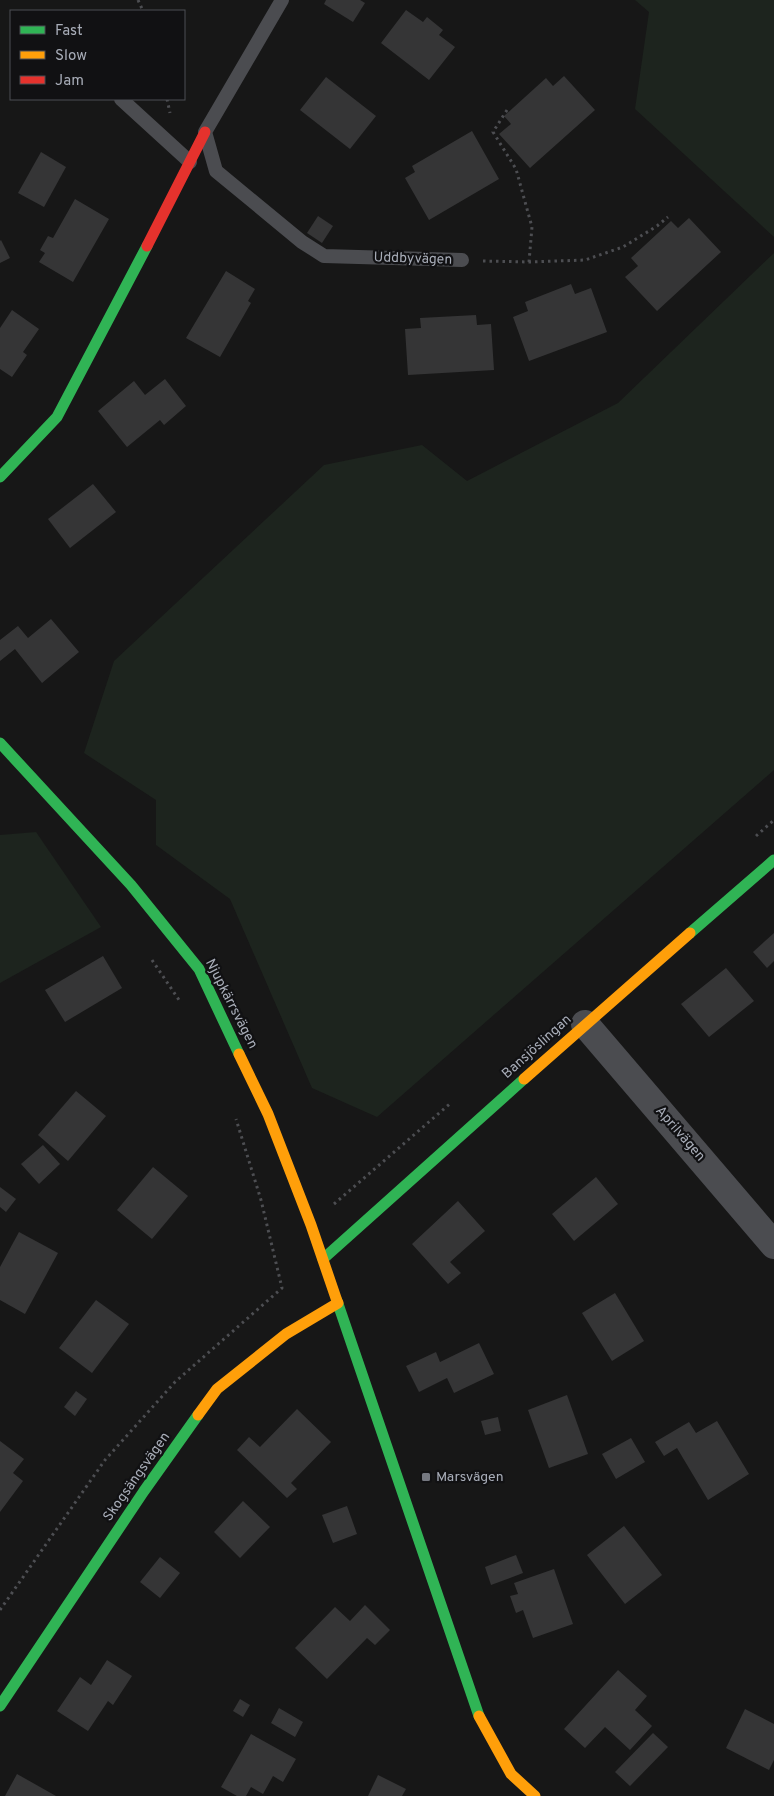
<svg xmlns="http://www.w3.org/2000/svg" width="774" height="1796" viewBox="0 0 774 1796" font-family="Overpass,sans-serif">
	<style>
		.green { fill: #1d241e }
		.building { fill: #353536 }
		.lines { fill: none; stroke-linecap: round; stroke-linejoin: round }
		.path { stroke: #4d4e52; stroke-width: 3; stroke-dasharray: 2.5 4; stroke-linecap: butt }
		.lane { stroke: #4b4c50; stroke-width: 14 }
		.street { stroke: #4b4c50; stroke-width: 28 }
		.fast { stroke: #30b455; stroke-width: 11 }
		.slow { stroke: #ff9f0a; stroke-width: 11 }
		.jam { stroke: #e5322d; stroke-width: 11 }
		.poi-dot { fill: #757880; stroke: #111113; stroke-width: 2 }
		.labels { text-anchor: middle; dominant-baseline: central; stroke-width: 4.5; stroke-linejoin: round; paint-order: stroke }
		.street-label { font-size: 14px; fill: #a8adb8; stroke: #111113 }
		.poi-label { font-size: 14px; fill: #a8adb8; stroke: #111113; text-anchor: start }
	</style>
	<rect width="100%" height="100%" fill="#171717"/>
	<g class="green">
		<path d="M635,0H774V237L635,109L649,12Z"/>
		<path d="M774,253V770L377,1117L312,1088L230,899L156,845V800L84,753L114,661L324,465L422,445L467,481L618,403Z"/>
		<path d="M36,832L101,927L0,983V835Z"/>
	</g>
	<g class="building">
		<path d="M326,0H360L365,3L353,22L324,4Z"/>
		<path d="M406,10L423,22L427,17L443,30L439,35L455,47L429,80L381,43Z"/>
		<path d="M564,76L595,110L530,168L499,134L511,124L504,116L546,78L553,86Z"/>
		<path d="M326,77L376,116L350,149L300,110Z"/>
		<path d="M472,131L499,179L429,220L405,178L415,172L412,166Z"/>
		<path d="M41,152L66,167L44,207L18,193Z"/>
		<path d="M75,199L109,219L73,282L39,262L45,253L40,250L48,236L53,238Z"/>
		<path d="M318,216L333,226L322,243L307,233Z"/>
		<path d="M689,218L721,252L657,311L625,277L638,266L631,258L671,221L678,228Z"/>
		<path d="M1,240L10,258L0,263V241Z"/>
		<path d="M226,271L255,289L248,301L251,303L220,357L186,338Z"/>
		<path d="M571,284L575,294L591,288L607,332L529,361L513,317L528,311L525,302Z"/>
		<path d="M12,310L39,329L23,352L27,355L12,377L0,369V328Z"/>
		<path d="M476,315L477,325L491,324L494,370L408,375L405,329L421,328L420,318Z"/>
		<path d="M165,379L186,406L164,425L160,420L127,447L98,411L134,381L145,395Z"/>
		<path d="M93,484L116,512L70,548L48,519Z"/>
		<path d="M51,619L79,652L42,683L15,649L0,661V640L18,626L28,638Z"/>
		<path d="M774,933V961L767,968L753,952Z"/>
		<path d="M103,956L122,988L65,1022L45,990Z"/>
		<path d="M726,968L754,1001L709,1037L681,1004Z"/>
		<path d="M76,1091L106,1116L68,1161L38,1135Z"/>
		<path d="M43,1145L60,1164L39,1184L21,1164Z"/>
		<path d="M153,1167L188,1196L152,1239L117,1210Z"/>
		<path d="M596,1177L618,1204L574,1241L552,1214Z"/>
		<path d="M0,1187L16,1199L6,1212L0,1207Z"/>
		<path d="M458,1201L485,1231L450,1262L461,1273L448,1284L412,1244Z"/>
		<path d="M19,1232L58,1253L25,1314L0,1300V1267Z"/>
		<path d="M615,1293L644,1341L612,1361L582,1313Z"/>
		<path d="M96,1300L129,1324L92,1373L59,1348Z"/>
		<path d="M479,1343L494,1374L454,1393L447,1378L419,1392L406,1366L436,1352L440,1362Z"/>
		<path d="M76,1391L87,1399L75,1416L64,1407Z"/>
		<path d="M567,1395L588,1454L549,1468L528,1410Z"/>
		<path d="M297,1409L331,1442L291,1483L297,1489L287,1498L237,1450L249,1437L260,1447Z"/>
		<path d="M498,1417L501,1431L485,1435L481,1421Z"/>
		<path d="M717,1421L749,1474L708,1500L677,1448L664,1456L655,1442L689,1422L696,1433Z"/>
		<path d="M631,1438L645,1462L616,1479L602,1454Z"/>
		<path d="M0,1441L24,1459L13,1473L23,1481L0,1512Z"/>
		<path d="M243,1501L270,1527L240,1558L214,1532Z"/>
		<path d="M347,1506L357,1534L333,1543L322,1515Z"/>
		<path d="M624,1526L662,1575L625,1604L587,1555Z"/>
		<path d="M516,1555L523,1573L491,1585L485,1567Z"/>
		<path d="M160,1557L180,1573L160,1598L140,1582Z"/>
		<path d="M554,1569L573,1624L533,1638L523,1610L516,1613L510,1596L518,1594L514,1583Z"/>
		<path d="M365,1605L390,1630L375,1645L367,1638L327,1679L295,1648L335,1607L350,1621Z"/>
		<path d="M107,1660L132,1676L113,1705L108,1701L88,1731L57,1711L80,1677L91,1685Z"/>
		<path d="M618,1670L647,1696L635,1710L652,1726L630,1750L605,1727L585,1748L564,1729Z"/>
		<path d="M240,1699L250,1705L243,1717L233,1711Z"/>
		<path d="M279,1708L303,1722L295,1737L271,1723Z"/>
		<path d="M745,1709L774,1724V1760L769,1770L726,1748Z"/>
		<path d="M653,1733L668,1747L630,1786L615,1772Z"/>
		<path d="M251,1734L296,1759L283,1782L273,1776L263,1794L251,1787L246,1796H237L221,1787Z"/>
		<path d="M17,1774L56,1796H5Z"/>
		<path d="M378,1775L406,1789L402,1796H368Z"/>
	</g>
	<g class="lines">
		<g class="path">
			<path d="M138,0L143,11"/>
			<path d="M167,99L170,113"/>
			<path d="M507,110L493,132L516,169L532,227L529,262"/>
			<path d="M483,261L529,262L585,260L623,247L657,226L668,217"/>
			<path d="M756,836L774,820"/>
			<path d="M152,960L179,1000"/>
			<path d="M334,1204L452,1102"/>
			<path d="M0,1610L105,1460L175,1382L282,1288L261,1200L236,1119"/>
		</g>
		<g class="lane">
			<path d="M282,0L205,132L216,171L302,242L324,256L462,260"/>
			<path d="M121,99L190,162"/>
		</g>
		<path class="street" d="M585,1024L774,1245"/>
		<g class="fast">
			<path d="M0,477L57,417L147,246"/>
			<path d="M0,743L131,885L199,969L239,1054"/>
			<path d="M690,933L774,860"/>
			<path d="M323,1259L524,1079"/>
			<path d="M337,1301L479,1716"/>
			<path d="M0,1706L144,1491L198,1415"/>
		</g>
		<g class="slow">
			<path d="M239,1054L268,1114L311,1225L337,1301"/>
			<path d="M524,1079L690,933"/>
			<path d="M198,1415L217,1389L286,1334L338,1303"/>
			<path d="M479,1716L511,1774L535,1796"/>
		</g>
		<path class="jam" d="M147,246L205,132"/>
	</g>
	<rect class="poi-dot" x="421" y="1472" width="10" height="10" rx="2.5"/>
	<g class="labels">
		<g class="street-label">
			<text transform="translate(413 259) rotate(2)">Uddbyvägen</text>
			<text transform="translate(231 1004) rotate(63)">Njupkärrsvägen</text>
			<text transform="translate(537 1047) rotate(-42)">Bansjöslingan</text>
			<text transform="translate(680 1134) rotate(49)">Aprilvägen</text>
			<text transform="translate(137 1477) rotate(-55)">Skogsängsvägen</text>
		</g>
		<g class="poi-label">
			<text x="436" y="1477">Marsvägen</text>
		</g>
	</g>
	<rect x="10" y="10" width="175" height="90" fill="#111113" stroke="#4d4f55"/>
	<rect x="20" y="26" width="25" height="8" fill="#30b455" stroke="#4d4f55"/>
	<text x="55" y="35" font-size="15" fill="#a8adb8">Fast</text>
	<rect x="20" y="51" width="25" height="8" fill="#ff9f0a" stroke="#4d4f55"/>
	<text x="55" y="60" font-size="15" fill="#a8adb8">Slow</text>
	<rect x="20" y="76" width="25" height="8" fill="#e5322d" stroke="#4d4f55"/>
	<text x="55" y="85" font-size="15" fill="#a8adb8">Jam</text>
</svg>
